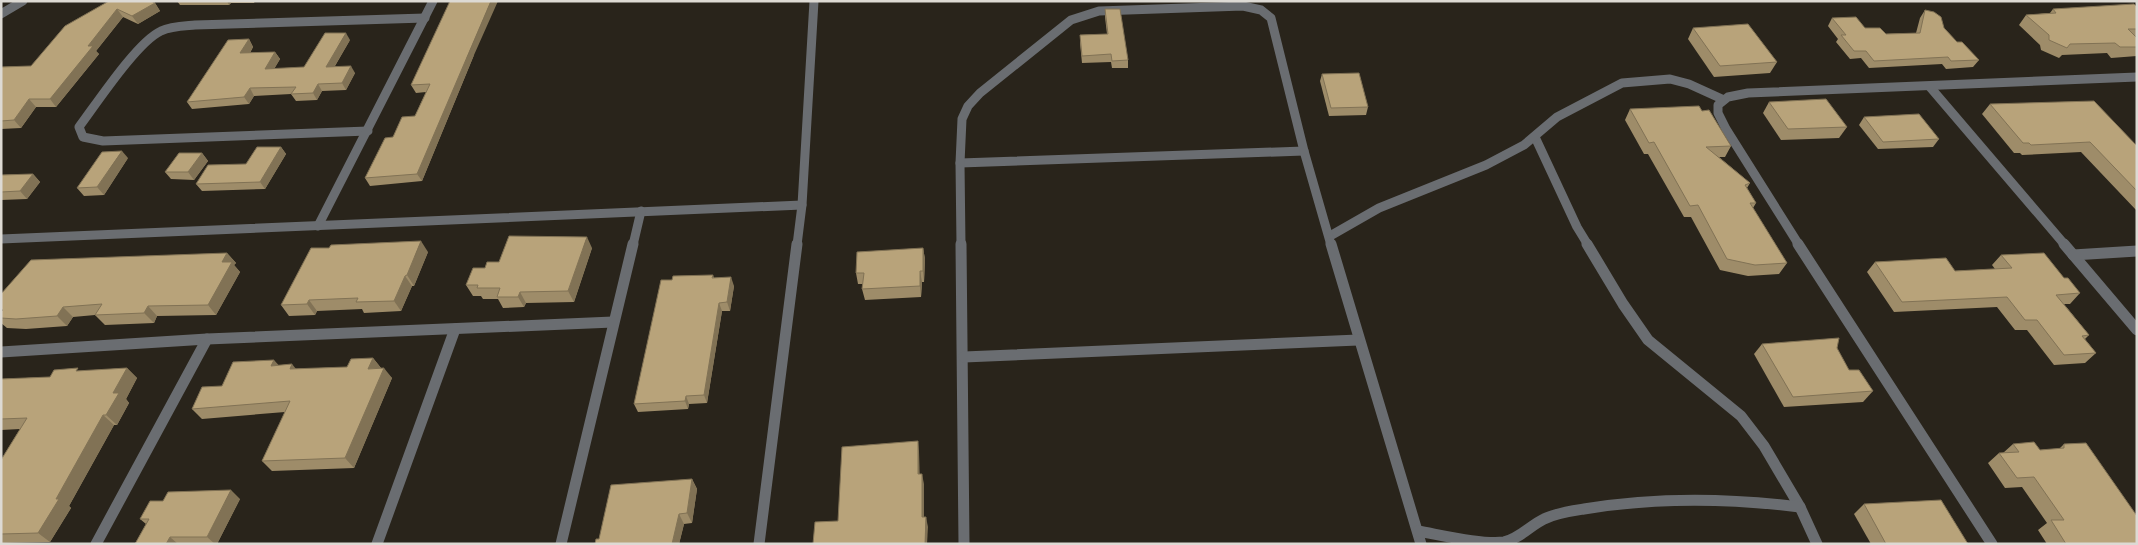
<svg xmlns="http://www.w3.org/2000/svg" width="2138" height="545" viewBox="0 0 2138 545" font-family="'Titillium Web',sans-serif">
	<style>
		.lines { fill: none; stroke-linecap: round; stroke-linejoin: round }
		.street-far1 { stroke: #6a6d71; stroke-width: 9 }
		.street { stroke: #6a6d71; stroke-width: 11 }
		.wall { fill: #9e8c69 }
		.shaded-wall { fill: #817255 }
		.building { fill: #b8a37a; stroke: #817255 }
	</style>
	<rect width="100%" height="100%" fill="#29241b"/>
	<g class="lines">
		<g class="street-far1">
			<path d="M1,14L23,1"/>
			<path d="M1930,87L2065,245"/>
			<path d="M368,131L103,141L83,137L79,127C97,103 137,42 161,31C171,26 184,26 195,25L425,18"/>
			<path d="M1535,137L1577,227L1588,245"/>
			<path d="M960,163L1304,151"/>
			<path d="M318,226L433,1"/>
			<path d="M1330,236L1379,208L1486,165L1524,145L1557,117L1622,83L1670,79L1689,84L1722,99"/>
			<path d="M1,239L802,205"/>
			<path d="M633,245L641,211"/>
			<path d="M797,245L802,205L814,1"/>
			<path d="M961,245L960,163L962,119L968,106L980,93L1071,20L1099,11L1243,6L1261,10L1271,18L1304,151L1331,245"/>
			<path d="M1799,245L1726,129L1718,113V105L1728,97L1748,93L2137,77"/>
		</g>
		<g class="street">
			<path d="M961,244L964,544"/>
			<path d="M1331,244L1421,544"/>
			<path d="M1587,244L1623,304L1648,340L1741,416L1764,446L1800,507L1817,544"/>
			<path d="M1798,244L1992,544"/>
			<path d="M2064,244L2137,330"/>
			<path d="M2073,255L2137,251"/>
			<path d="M1,352L207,339L613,322"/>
			<path d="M964,357L1358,340"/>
			<path d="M1418,531C1441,535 1483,545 1504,542C1519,539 1531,525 1544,519C1556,513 1571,511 1584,509C1656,497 1728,498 1800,507"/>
			<path d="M96,544L207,339"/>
			<path d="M377,544L455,329"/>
			<path d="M561,544L633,244"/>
			<path d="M759,544L797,244"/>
		</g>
	</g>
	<g class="wall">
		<path d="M109,1L155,3L160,11L138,24L123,17L96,51L99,54L56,107H36L21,128L1,129V67L31,66Z"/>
		<path d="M177,1H255L254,3H231L229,5H180Z"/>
		<path d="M2137,7V56L2111,58L2107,53L2062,55L2059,58L2041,50L2040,45L2019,25L2026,15L2050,13L2053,9Z"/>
		<path d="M1105,9L1128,60V68H1112L1111,62L1082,63L1080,43V35L1107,34L1105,17Z"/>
		<path d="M1925,10L1944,28L1957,42L1979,60L1973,67L1946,69L1942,64L1869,68L1861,58L1850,59L1836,42L1838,39L1828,26L1832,18L1886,34L1916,33L1920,18Z"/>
		<path d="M1693,28L1777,62L1770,73L1714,77L1688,39Z"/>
		<path d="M249,39L253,47L250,53L275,52L280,59L274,69L304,67L350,40L335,66L355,73L346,90L322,91L317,100L296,101L291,94L254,96L249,104L192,109L187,102Z"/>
		<path d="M474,55L422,181L370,186L365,178L393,137L415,116L426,92L416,93L411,85Z"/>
		<path d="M1322,74L1368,107L1366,115L1329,116L1320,81Z"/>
		<path d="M1769,102L1847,127L1839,138L1781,140L1763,113Z"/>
		<path d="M1990,104L2137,146V211L2081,152L2022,155L2020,153H2014L1982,114Z"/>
		<path d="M1630,109L1702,111L1731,146L1725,157H1719L1750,183L1747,188L1756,203L1753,208L1787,263L1779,274L1748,276L1720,270L1691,217H1684L1648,154H1644L1625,120Z"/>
		<path d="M1864,117L1939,139L1933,147L1878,149L1859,125Z"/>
		<path d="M281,147L286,154L265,189L202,191L196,184L246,164Z"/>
		<path d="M202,153L208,161L194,180L171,179L165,172Z"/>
		<path d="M128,158L104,195L84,196L77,188Z"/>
		<path d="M33,174L40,182L27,199L1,200V175Z"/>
		<path d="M592,248L574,302L526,303L524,307L503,308L498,299H483L481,296H473L466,285L485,268L499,262Z"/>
		<path d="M923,248L925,259L924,282H922L921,297L865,300L862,289L863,284H858L856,273Z"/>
		<path d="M428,252L414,286H412L401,311L364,313L362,309L317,311L315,315L289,316L281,305Z"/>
		<path d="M227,253L236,263L234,265L240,272L216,315L157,316L154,323L105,325L95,315L73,317L67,326L26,329L7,328L1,323V294Z"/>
		<path d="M2001,255L2064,278L2080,293L2070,304H2064L2089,335L2085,339L2096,353L2085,363L2054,365L2027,330H2015L1997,307L1894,312L1867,272L1875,262L1955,271L1995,269L1992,265Z"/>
		<path d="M713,275L714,278L734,286L730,311H722L707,403L689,404L688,409L638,412L634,404L672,280Z"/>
		<path d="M1762,344L1849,370L1873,391L1863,402L1784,407L1754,354Z"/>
		<path d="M373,358L381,368L392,378L354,468L272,471L262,461L285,412L202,419L192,409L222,386L279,365L296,369L347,367Z"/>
		<path d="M127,368L137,378L126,399L129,403L117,425H114L69,506L71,508L50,542L1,543V460L20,429L1,430V379L50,377L81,371Z"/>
		<path d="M2013,444L2040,450L2059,449L2064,444L2137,544H2047L2038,530L2047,523L2022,487L2005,488L1988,463L1999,453H2003Z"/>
		<path d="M692,479L697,489L692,523L684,524L679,544H595L599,539Z"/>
		<path d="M240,499L217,544H135L146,524L140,519Z"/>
		<path d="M1864,504L1968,544H1871L1854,514Z"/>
	</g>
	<g class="shaded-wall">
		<path d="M227,1H230L231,3L229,5Z"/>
		<path d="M491,1H498L474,55L422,181L417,174Z"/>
		<path d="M155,3L160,11L138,24L132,16Z"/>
		<path d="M117,9L123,17L96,51L99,54L56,107L50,99L88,46Z"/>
		<path d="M346,33L350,40L330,74L326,67Z"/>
		<path d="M249,39L253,47L245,61L240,53Z"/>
		<path d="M275,52L280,59L270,76L265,69Z"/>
		<path d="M351,66L355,73L346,90L342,83Z"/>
		<path d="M318,84L322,91L317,100L313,93Z"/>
		<path d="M250,88L254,96L249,104L244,97Z"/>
		<path d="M29,99L36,107L21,128L14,120Z"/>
		<path d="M281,147L286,154L265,189L260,182Z"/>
		<path d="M122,151L128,158L104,195L97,187Z"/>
		<path d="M202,153L208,161L194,180L188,172Z"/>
		<path d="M33,174L40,182L27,199L20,191Z"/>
		<path d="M587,237L592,248L574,302L568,291Z"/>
		<path d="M421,241L428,252L414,286L407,275Z"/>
		<path d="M923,248L925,259L924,282L923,271Z"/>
		<path d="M227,253L236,263L234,265L240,272L216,315L208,305L222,262Z"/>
		<path d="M920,271L922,282L921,297L920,286Z"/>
		<path d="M405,276L412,286L401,311L394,301Z"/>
		<path d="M731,277L734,286L730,311L727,302Z"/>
		<path d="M520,292L526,303L524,307L518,297Z"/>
		<path d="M309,300L317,311L315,315L307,304Z"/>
		<path d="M719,303L722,311L707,403L704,395Z"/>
		<path d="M148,306L157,316L154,323L144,313Z"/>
		<path d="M63,307L73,317L67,326L57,316Z"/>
		<path d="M373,358L381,368L368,369Z"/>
		<path d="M274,360L283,370L271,366Z"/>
		<path d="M292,364L301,375L290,369Z"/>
		<path d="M127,368L137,378L126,399L129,403L117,425L106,415L113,393Z"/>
		<path d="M384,368L392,378L354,468L345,458Z"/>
		<path d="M686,396L689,404L688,409L685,401Z"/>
		<path d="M103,415L114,425L69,506L71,508L50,542L38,533L56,499Z"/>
		<path d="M918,441L919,451L920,485L918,474Z"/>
		<path d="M922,474L924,484V527L922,517Z"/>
		<path d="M692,479L697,489L692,523L687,513Z"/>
		<path d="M231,490L240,499L217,544H215L207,537Z"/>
		<path d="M679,514L684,524L679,544H672Z"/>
		<path d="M926,517L928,527L927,544H925Z"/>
		<path d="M170,537L178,544H166Z"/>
	</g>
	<g class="building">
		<path d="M109,1H151L155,3L132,16L117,9L88,46H93L50,99H29L14,120L1,121V67L31,66L65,26Z"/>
		<path d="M450,1H491L417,174L365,178L385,138L393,137L402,117L415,116L430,84L411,85Z"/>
		<path d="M2134,4L2137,7V29H2128L2137,38V47H2120L2115,43L2070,44L2067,48L2049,40V35L2026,15L2056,13L2053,9Z"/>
		<path d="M1105,9H1120L1128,60L1112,61L1111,54L1082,56L1080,35L1108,34Z"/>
		<path d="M1925,10L1934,12L1941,17L1944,28L1957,42H1962L1979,60L1951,61L1948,57L1874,61L1866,51H1854L1841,35H1846L1832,18L1856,17L1865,28H1880L1886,34L1920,33Z"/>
		<path d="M1748,24L1777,62L1720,66L1693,28Z"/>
		<path d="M325,33H346L326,67L351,66L342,83L318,84L313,93L291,94L296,87L250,88L244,97L187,102L228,40L249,39L240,53L275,52L265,69L304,67Z"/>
		<path d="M1359,73L1368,107L1331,108L1322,74Z"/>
		<path d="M1826,99L1847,127L1788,129L1769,102Z"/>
		<path d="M2094,101L2137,146V191L2090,142L2031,145L2029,143H2023L1990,104Z"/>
		<path d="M1699,106L1702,111L1709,110L1731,146L1706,147L1750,183L1745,185L1756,203H1750L1787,263L1755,265L1727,259L1698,205L1690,206L1654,142L1649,143L1630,109Z"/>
		<path d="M1919,114L1939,139L1883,142L1864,117Z"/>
		<path d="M257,147H281L260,182L196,184L208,165L246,164Z"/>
		<path d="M122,151L97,187L77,188L102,152Z"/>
		<path d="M179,153H202L188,172H165Z"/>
		<path d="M33,174L20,191L1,192V175Z"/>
		<path d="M509,236L587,237L568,291L520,292L518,297H497L500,288H477L478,285H466L473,268H485L487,262H499Z"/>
		<path d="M421,241L407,275L405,276L394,301L356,302L358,298L309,300L307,304L281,305L311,248H329L331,245Z"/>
		<path d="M923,248V271H920V286L862,289L864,273H856L857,252Z"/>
		<path d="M227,253L222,262H232L208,305L148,306L144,313L95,315L102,304L63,307L57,316L16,319L1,318V311L3,310H1V294L31,260Z"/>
		<path d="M2044,253L2064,278H2068L2080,293L2056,295L2089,335L2082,336L2096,353L2064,355L2037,320H2025L2007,297L1902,302L1875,262L1946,258L1955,271L2012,268L2001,255Z"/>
		<path d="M713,275L712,278L731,277L727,302L719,303L704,395L686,396L685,401L634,404L661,280H672L673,276Z"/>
		<path d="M1839,338L1837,348L1849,370H1859L1873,391L1793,397L1762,344Z"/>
		<path d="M373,358L368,369L384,368L345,458L262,461L290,401L192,409L202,387L222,386L233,362L274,360L271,366L292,364L290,369L347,367L351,359Z"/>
		<path d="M78,368L76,371L127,368L113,393H119L106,415H103L56,499H59L38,533L1,534V460L27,418L1,419V379L50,377L54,370Z"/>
		<path d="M918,441V474H922V517H926L925,544H813L815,522L838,521L842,447Z"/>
		<path d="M2034,442L2040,450L2064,448V444L2086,443L2137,516V544H2066L2051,520H2064L2034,477L2017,478L1999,453L2019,452L2013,444Z"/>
		<path d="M692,479L687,513L679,514L672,544H595L596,539H599L611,485Z"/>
		<path d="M231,490L207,537H170L166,544H135L149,519H140L150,501H163L168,492Z"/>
		<path d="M1941,500L1968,544H1886L1864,504Z"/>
	</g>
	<rect width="2138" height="545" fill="none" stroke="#dddad4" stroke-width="5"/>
</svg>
